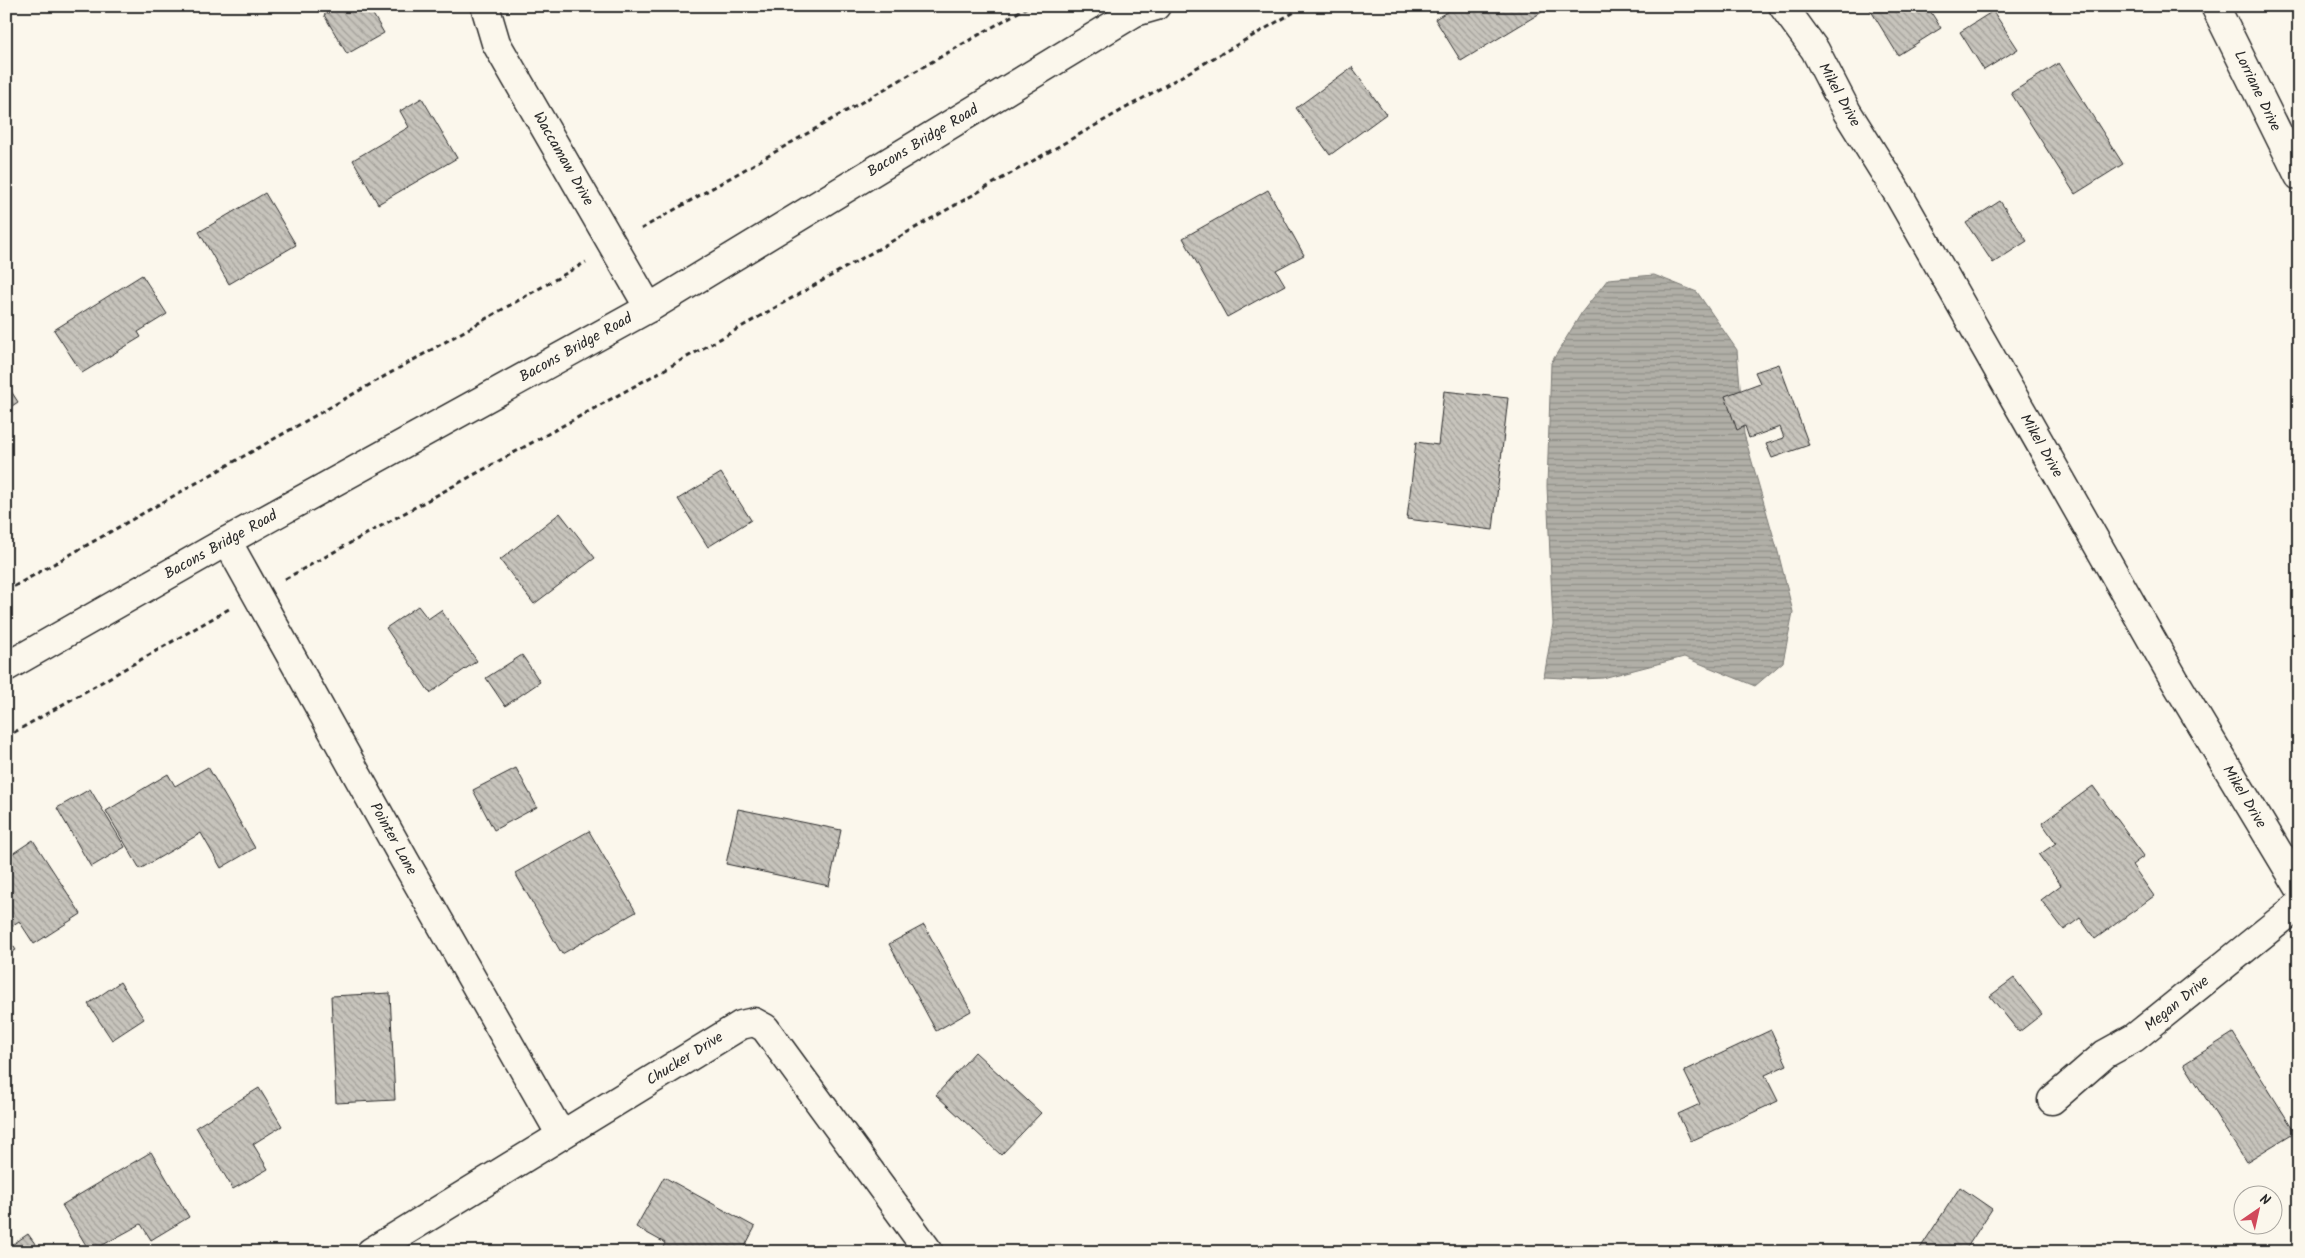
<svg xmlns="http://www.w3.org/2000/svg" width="2305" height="1258" viewBox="0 0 2305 1258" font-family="Kalam,sans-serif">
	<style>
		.water { fill: url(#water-rules); stroke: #7b7a75 }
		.building { fill: url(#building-back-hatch); stroke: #2b2b2b }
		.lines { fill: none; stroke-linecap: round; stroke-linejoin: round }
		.street-casing { stroke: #2b2b2b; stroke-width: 31 }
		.secondary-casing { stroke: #2b2b2b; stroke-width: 31 }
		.path { stroke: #2b2b2b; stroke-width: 3; stroke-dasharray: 5 4; stroke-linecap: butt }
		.street { stroke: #fbf7ec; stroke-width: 28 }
		.secondary { stroke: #fbf7ec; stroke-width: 28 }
		.labels { text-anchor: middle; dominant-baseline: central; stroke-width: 4; stroke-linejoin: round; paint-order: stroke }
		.street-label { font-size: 15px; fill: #2b2b2b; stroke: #fbf7ec }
	</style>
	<defs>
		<pattern id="water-rules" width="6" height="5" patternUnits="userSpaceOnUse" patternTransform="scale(1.25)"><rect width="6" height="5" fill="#b1afa7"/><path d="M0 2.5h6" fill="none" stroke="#908f88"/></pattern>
		<pattern id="building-back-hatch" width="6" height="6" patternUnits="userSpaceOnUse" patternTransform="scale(1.25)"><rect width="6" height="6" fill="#c7c4bc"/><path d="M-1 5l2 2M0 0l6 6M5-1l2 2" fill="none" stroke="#a29f99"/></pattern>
	</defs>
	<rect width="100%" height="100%" fill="#fbf7ec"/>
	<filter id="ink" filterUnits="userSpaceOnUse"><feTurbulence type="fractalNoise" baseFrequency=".02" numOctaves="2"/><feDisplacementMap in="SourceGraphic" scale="10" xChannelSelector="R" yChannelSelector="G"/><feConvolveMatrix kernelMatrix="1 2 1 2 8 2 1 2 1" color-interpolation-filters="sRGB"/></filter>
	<g filter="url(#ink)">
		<path class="water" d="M1654,275L1697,292L1737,350L1744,434L1778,552L1793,612L1783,662L1755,686L1684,657L1603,678L1582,679L1544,677L1553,624L1547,486L1551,363L1582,312L1608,279Z"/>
		<g class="building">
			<path d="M339,6H368L384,33L347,54L324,15Z"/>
			<path d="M1457,6H1538L1542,12L1461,61L1435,19Z"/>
			<path d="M1868,6H1927L1941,28L1898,55Z"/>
			<path d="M1993,11L2018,49L1984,70L1960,32Z"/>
			<path d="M2059,63L2123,164L2075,194L2011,93Z"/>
			<path d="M1352,67L1386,114L1330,155L1296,108Z"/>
			<path d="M422,98L457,158L378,204L353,160L409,127L400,111Z"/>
			<path d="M1268,190L1304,255L1276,270L1285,285L1227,317L1183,238Z"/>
			<path d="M265,193L296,245L229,284L199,232Z"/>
			<path d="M2000,201L2027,241L1993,263L1966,223Z"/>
			<path d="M142,275L167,314L138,332L141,337L82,373L54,330Z"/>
			<path d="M1779,364L1809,445L1772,458L1766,444L1784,438L1780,427L1749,438L1745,426L1737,430L1725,396L1760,383L1755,372Z"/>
			<path d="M6,383L18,402L6,410Z"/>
			<path d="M1444,391L1508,398L1493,530L1407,519L1416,442L1438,445Z"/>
			<path d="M721,473L751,520L708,547L678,499Z"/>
			<path d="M560,513L595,558L534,604L500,560Z"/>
			<path d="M418,606L428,619L441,610L477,661L430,693L386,628Z"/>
			<path d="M522,655L540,682L505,706L486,678Z"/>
			<path d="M208,767L255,848L221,868L201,833L140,869L106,811L168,774L175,786Z"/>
			<path d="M516,768L537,807L494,830L473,790Z"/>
			<path d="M2093,786L2144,856L2132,865L2154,896L2095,939L2080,918L2064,930L2041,900L2061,885L2039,855L2056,843L2042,823Z"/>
			<path d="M90,789L125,847L91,867L57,808Z"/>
			<path d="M738,809L841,830L829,886L726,864Z"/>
			<path d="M589,831L636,912L562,954L515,873Z"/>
			<path d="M33,840L81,914L34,944L19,921L6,930V858Z"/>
			<path d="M924,925L971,1011L936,1031L889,944Z"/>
			<path d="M6,936L16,950L6,956Z"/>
			<path d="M2014,978L2042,1014L2019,1032L1990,996Z"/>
			<path d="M120,982L144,1019L112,1040L88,1004Z"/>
			<path d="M390,993L395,1100L336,1103L331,996Z"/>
			<path d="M1771,1030L1787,1065L1765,1075L1778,1101L1691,1141L1678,1114L1700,1104L1684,1071Z"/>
			<path d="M2233,1033L2295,1132L2246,1162L2184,1064Z"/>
			<path d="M975,1052L1041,1113L1001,1155L936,1095Z"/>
			<path d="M259,1088L282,1126L253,1144L268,1169L233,1189L196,1127Z"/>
			<path d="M151,1152L189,1217L151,1240L141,1224L90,1252L62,1205Z"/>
			<path d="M664,1177L755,1227L742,1252H661L665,1243L636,1227Z"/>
			<path d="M1960,1187L1992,1209L1964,1252H1922L1919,1250Z"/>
			<path d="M28,1234L41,1252H6V1249Z"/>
		</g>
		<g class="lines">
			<defs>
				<g id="street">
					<path d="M485,6L496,43L649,308"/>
					<path d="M1783,6L1815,50L1847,112L1900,197L2174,679L2299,887"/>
					<path d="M2215,6L2299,176"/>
					<path d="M227,541L405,861L561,1135"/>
					<path d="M2052,1100L2105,1054L2134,1038L2299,905"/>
					<path d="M371,1252L741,1025L754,1022L765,1028L929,1252"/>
				</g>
				<path id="secondary" d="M6,667L227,541L649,308L1135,12L1156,6"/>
			</defs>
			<use href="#street" class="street-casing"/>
			<use href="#secondary" class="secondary-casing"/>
			<g class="path">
				<path d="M641,229L1029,6"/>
				<path d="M285,579L727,335L1305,6"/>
				<path d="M6,591L586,262"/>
				<path d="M6,737L229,609"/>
			</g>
			<use href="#street" class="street"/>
			<use href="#secondary" class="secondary"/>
		</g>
	</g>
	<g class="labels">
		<g class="street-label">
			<text transform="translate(2257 91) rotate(64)">Lorriane Drive</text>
			<text transform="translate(1839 95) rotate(61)">Mikel Drive</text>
			<text transform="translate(923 141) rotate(-31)">Bacons Bridge Road</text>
			<text transform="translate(563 159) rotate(60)">Waccamaw Drive</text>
			<text transform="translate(576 348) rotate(-29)">Bacons Bridge Road</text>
			<text transform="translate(2041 446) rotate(60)">Mikel Drive</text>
			<text transform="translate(221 545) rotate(-29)">Bacons Bridge Road</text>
			<text transform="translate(2244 797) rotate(59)">Mikel Drive</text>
			<text transform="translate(393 839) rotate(61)">Pointer Lane</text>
			<text transform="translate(2177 1004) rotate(-39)">Megan Drive</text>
			<text transform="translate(685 1059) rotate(-32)">Chucker Drive</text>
		</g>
	</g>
	<rect width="2305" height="1258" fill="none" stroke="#fbf7ec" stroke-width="25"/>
	<rect x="12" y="12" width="2280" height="1233" fill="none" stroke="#2b2b2b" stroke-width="2" filter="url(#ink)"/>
	<g transform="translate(2258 1210) rotate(34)"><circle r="24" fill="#fbf7ec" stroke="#a8a59f"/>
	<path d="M0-4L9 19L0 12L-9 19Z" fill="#d1495b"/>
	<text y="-8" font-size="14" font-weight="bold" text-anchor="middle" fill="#2b2b2b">N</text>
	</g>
</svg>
